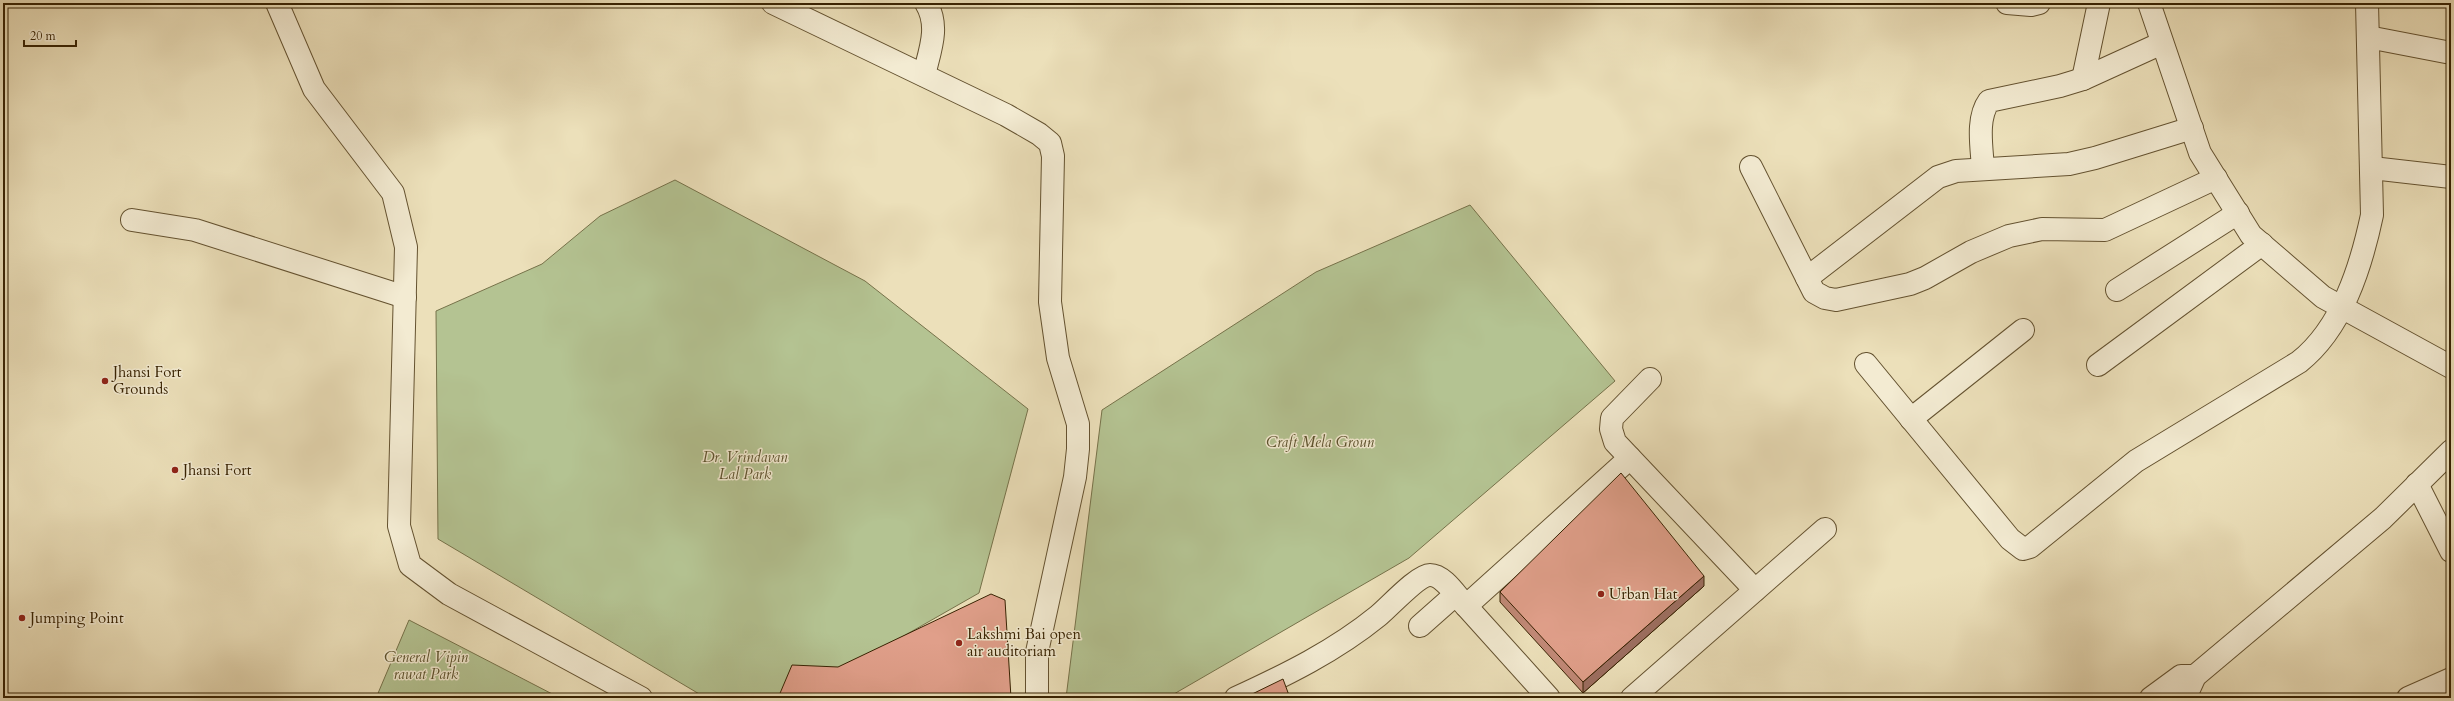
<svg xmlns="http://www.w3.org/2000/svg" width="2454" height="701" viewBox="0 0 2454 701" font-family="Cardo,serif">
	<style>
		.green { fill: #b4c392; stroke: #76724a }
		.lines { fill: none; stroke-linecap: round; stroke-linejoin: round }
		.minor-casing { stroke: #645230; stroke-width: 24 }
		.minor { stroke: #f3ebd2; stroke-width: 22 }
		.wall { fill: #c18977; stroke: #372202 }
		.shaded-wall { fill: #9d6f61; stroke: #372202 }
		.building { fill: #e09f8a; stroke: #372202 }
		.poi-dot { fill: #8f2418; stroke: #f3ebd2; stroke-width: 1.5 }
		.labels { text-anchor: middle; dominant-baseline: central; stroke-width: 3; stroke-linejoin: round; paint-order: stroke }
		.poi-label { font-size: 15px; fill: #372202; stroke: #f3ebd2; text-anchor: start }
		.park-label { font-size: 15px; font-style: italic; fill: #5c522d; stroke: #f3ebd2 }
	</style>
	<rect width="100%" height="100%" fill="#ece0ba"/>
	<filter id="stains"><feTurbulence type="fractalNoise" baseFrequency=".005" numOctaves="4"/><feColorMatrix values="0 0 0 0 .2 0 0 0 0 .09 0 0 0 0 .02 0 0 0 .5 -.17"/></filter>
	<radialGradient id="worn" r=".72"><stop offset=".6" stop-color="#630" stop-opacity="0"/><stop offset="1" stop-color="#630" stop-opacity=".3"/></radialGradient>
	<g class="green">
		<path d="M675,180L865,281L1028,409L979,593L795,698H706L438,539L436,311L542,264L600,216Z"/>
		<path d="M1470,205L1615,381L1409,558L1167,698H1066L1102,410L1316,272Z"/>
		<path d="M409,620L560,698H376Z"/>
	</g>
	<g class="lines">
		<defs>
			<g id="minor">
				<path d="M277,3L314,89L393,193L406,247L399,526L410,565L449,594L641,698"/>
				<path d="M773,3L1006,115L1039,134L1050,143L1053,156L1050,302L1058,358L1078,424V449L1075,477L1037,652V698"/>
				<path d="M2007,3L2031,5L2039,3"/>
				<path d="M2149,3L2200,153L2251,235L2323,297L2451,367"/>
				<path d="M2368,37L2451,53"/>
				<path d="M924,75C930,50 940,26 926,3"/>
				<path d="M2083,79L2099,3"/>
				<path d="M1751,167L1814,292L1825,298L1836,300L1910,284L1925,278L1971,252L2009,236L2042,229L2105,230L2216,178"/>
				<path d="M2372,168L2451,177"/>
				<path d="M1983,169C1982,148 1976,119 1989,101L2060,86L2083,79L2162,43"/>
				<path d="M132,220L195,230L405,297"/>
				<path d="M1807,278L1938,177L1956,171L2069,164L2095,158L2192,128"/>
				<path d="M2117,290L2238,213"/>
				<path d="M1866,364L2010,539L2023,549L2030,547L2136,461L2299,362C2342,328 2361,267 2372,215L2367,3"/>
				<path d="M2098,365L2262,244"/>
				<path d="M1650,379L1612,418L1611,429L1615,442L1755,590"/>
				<path d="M1911,419L2023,330"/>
				<path d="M2417,484L2451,551"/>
				<path d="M1466,606L1549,698"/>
				<path d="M1420,626L1455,595"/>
				<path d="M1236,698C1286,675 1335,651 1378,616C1389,607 1418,575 1430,575C1444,575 1457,597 1466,606L1630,458"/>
				<path d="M1632,698L1825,529"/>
				<path d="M2151,698L2181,676H2195"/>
				<path d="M2185,698L2195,676L2383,518L2451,451"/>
				<path d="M2408,698L2451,679"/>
			</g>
		</defs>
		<use href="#minor" class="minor-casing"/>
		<use href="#minor" class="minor"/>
	</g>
	<path class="wall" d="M1704,586L1583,693L1500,602V592Z"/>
	<path class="shaded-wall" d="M1704,576V586L1583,693V682Z"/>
	<g class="building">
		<path d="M1621,473L1704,576L1583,682L1500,592Z"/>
		<path d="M991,594L1005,600L1011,698H778L792,665L838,667Z"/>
		<path d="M1283,679L1290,698H1244Z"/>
	</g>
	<g class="poi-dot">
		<circle cx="105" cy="381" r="4"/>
		<circle cx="175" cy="470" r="4"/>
		<circle cx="1601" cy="594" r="4"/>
		<circle cx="22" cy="618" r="4"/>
		<circle cx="959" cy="643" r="4"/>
	</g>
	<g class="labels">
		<g class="poi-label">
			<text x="113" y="372">Jhansi Fort<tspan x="113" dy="17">Grounds</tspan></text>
			<text x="183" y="470">Jhansi Fort</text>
			<text x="1609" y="594">Urban Hat</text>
			<text x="30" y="618">Jumping Point</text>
			<text x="967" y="634">Lakshmi Bai open<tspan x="967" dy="17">air auditoriam</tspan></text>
		</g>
		<g class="park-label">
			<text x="1320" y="442">Craft Mela Groun</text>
			<text x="745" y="457">Dr. Vrindavan<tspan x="745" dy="17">Lal Park</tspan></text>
			<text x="426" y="657">General Vipin<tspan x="426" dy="17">rawat Park</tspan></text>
		</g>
	</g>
	<rect width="2454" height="701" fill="none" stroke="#ece0ba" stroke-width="16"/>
	<rect x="4" y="4" width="2446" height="693" fill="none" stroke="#372202" stroke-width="2"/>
	<rect x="8" y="8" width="2438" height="685" fill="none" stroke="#372202"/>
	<path d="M24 40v6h52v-6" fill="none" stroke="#372202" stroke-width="2"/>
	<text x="30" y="40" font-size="12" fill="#372202" stroke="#f3ebd2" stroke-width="3" paint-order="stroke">20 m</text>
	<rect width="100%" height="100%" filter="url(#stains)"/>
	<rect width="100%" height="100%" fill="url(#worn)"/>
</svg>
